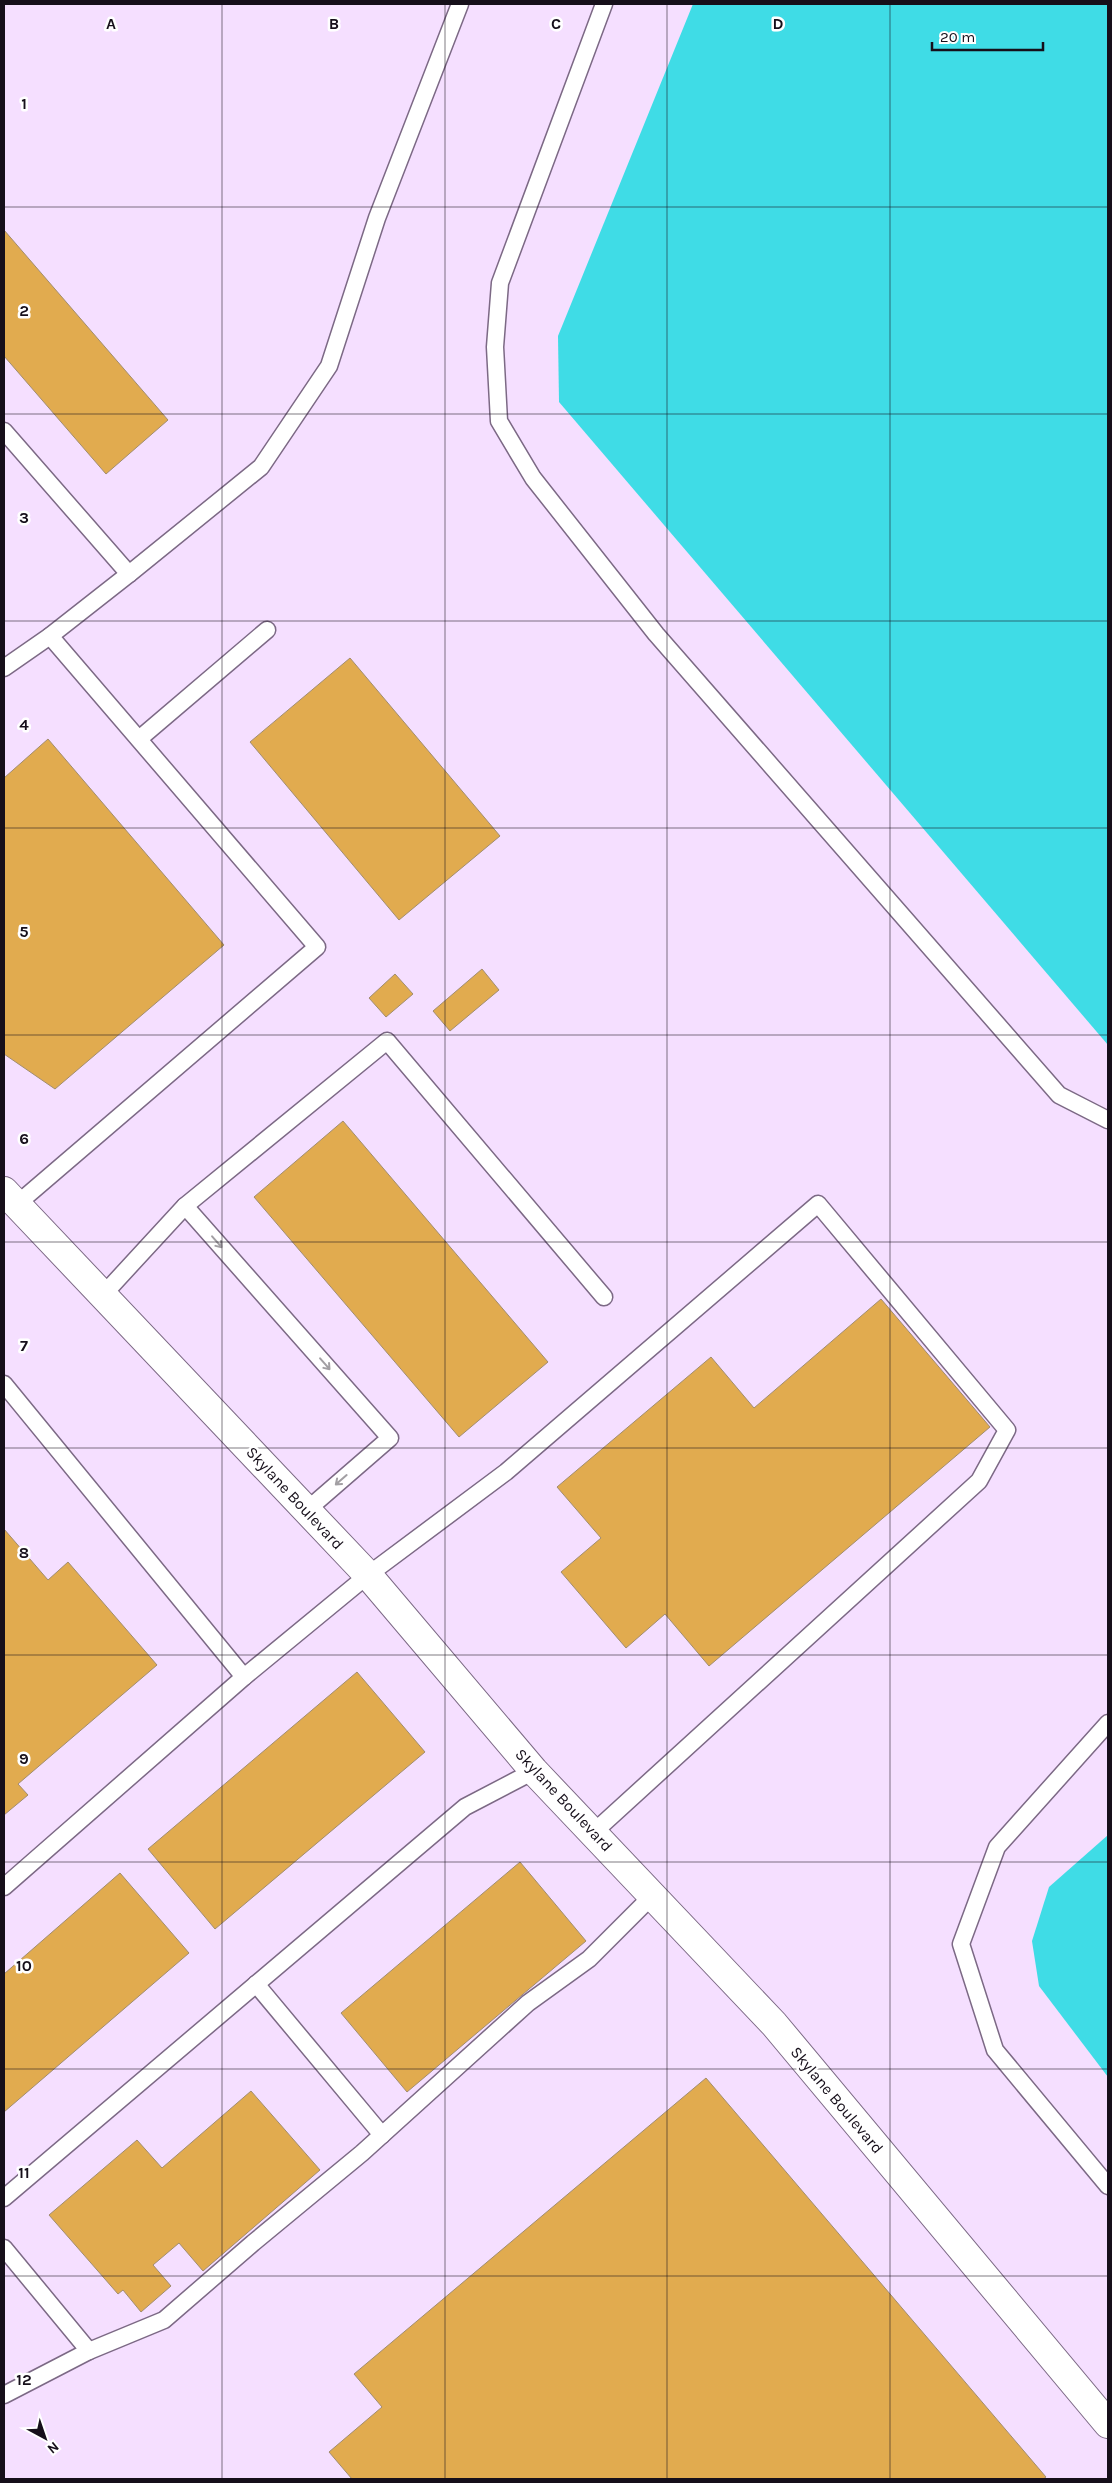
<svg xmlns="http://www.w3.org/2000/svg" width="1112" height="2483" viewBox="0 0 1112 2483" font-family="Karla,sans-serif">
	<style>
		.water { fill: #3fdce6 }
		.building { fill: #e1ab4f; stroke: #a18d6f }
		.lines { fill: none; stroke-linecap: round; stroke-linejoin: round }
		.lane-casing { stroke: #7c6985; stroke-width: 19 }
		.street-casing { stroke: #7c6985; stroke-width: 30 }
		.lane { stroke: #fff; stroke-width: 16 }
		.street { stroke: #fff; stroke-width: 28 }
		.oneway { stroke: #a29fa3 }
		.grid { fill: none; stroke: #160f1a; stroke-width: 1; stroke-opacity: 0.55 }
		.labels { text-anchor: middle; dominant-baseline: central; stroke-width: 5; stroke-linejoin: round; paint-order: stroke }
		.street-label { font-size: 16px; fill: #160f1a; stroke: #fff }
		.grid-label { font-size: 16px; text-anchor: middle; font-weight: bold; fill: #160f1a; stroke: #fff; stroke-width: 5; stroke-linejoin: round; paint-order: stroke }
	</style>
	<rect width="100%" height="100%" fill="#f5dfff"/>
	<g class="water">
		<path d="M693,4H1108V1045L559,402L558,336Z"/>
		<path d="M1108,1835V2077L1039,1986L1032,1941L1049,1887Z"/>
	</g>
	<g class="building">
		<path d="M4,230L168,420L106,474L4,356Z"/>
		<path d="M350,658L500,836L399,920L250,742Z"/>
		<path d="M48,739L224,945L55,1089L4,1054V778Z"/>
		<path d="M482,969L499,990L450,1031L433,1011Z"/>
		<path d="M395,974L413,994L386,1017L369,998Z"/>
		<path d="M343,1121L548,1362L459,1437L254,1197Z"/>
		<path d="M881,1299L990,1427L709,1666L665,1614L626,1648L561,1572L601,1538L557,1487L711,1357L754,1408Z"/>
		<path d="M4,1529L48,1580L68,1562L157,1665L18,1784L28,1795L4,1815Z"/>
		<path d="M357,1672L425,1752L215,1929L148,1849Z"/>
		<path d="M520,1862L586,1941L407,2092L341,2013Z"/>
		<path d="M120,1873L189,1953L4,2112V1974Z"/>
		<path d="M706,2078L1046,2477L1043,2479H352L329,2452L382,2407L354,2374Z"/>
		<path d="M251,2091L320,2170L203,2271L179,2243L153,2265L171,2286L141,2312L123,2290L118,2294L49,2215L137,2140L162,2168Z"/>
	</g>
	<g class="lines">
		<defs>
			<g id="lane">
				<path d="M604,4L500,283L495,347L499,421L533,478L656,634L1059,1095L1108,1120"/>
				<path d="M4,431L129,574L50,636L4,668"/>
				<path d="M129,574L261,467L329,366L377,218L460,4"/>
				<path d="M139,739L267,630"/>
				<path d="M16,1205L317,947L50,636"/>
				<path d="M185,1206L390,1438L307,1510"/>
				<path d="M103,1295L185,1206L387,1041L604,1297"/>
				<path d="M4,1384L244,1677"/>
				<path d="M1108,1723L997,1847L961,1944L995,2050L1108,2186"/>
				<path d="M4,1887L244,1677L368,1575L506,1472L818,1204L1007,1430L979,1481L594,1832"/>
				<path d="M256,1984L382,2135"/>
				<path d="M4,2198L465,1807L534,1771"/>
				<path d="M4,2248L89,2351L164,2320L253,2243L362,2153L528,2003L589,1959L652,1896"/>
				<path d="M4,2395L89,2351"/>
			</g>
			<path id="street" d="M4,1191L368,1575L534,1771L774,2024L1108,2424"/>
		</defs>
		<use href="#lane" class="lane-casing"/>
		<use href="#street" class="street-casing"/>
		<use href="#lane" class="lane"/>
		<use href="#street" class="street"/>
	</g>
	<defs><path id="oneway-shaft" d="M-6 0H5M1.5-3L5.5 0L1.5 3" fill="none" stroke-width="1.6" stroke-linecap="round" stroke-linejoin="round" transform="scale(1.25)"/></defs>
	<g class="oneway">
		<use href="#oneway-shaft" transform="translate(217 1242) rotate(49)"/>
		<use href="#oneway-shaft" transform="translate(325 1364) rotate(49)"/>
		<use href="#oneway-shaft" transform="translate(341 1480) rotate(139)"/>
	</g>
	<path class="grid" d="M222,4V2479M445,4V2479M667,4V2479M890,4V2479M4,207H1108M4,414H1108M4,621H1108M4,828H1108M4,1035H1108M4,1242H1108M4,1448H1108M4,1655H1108M4,1862H1108M4,2069H1108M4,2276H1108"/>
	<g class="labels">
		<g class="street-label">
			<text transform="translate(295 1498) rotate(47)">Skylane Boulevard</text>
			<text transform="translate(564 1800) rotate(47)">Skylane Boulevard</text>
			<text transform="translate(837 2100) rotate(50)">Skylane Boulevard</text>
		</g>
	</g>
	<g class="grid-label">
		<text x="111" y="29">A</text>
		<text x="334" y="29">B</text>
		<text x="556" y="29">C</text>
		<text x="778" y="29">D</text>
		<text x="24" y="109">1</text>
		<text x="24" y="316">2</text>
		<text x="24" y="523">3</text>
		<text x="24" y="730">4</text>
		<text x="24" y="937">5</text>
		<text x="24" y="1144">6</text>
		<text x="24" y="1351">7</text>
		<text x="24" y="1558">8</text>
		<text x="24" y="1764">9</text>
		<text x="24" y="1971">10</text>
		<text x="24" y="2178">11</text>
		<text x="24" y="2385">12</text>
	</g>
	<rect width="1112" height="2483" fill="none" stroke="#160f1a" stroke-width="10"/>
	<g transform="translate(45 2438) rotate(140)" stroke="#ffffff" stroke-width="4" paint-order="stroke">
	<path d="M0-4L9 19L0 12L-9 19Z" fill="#160f1a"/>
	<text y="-8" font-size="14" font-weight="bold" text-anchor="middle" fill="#160f1a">N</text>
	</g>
	<path d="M932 42v8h111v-8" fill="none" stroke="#160f1a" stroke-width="2.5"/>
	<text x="940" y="42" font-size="15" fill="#160f1a" stroke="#ffffff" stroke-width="4" paint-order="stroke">20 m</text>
</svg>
